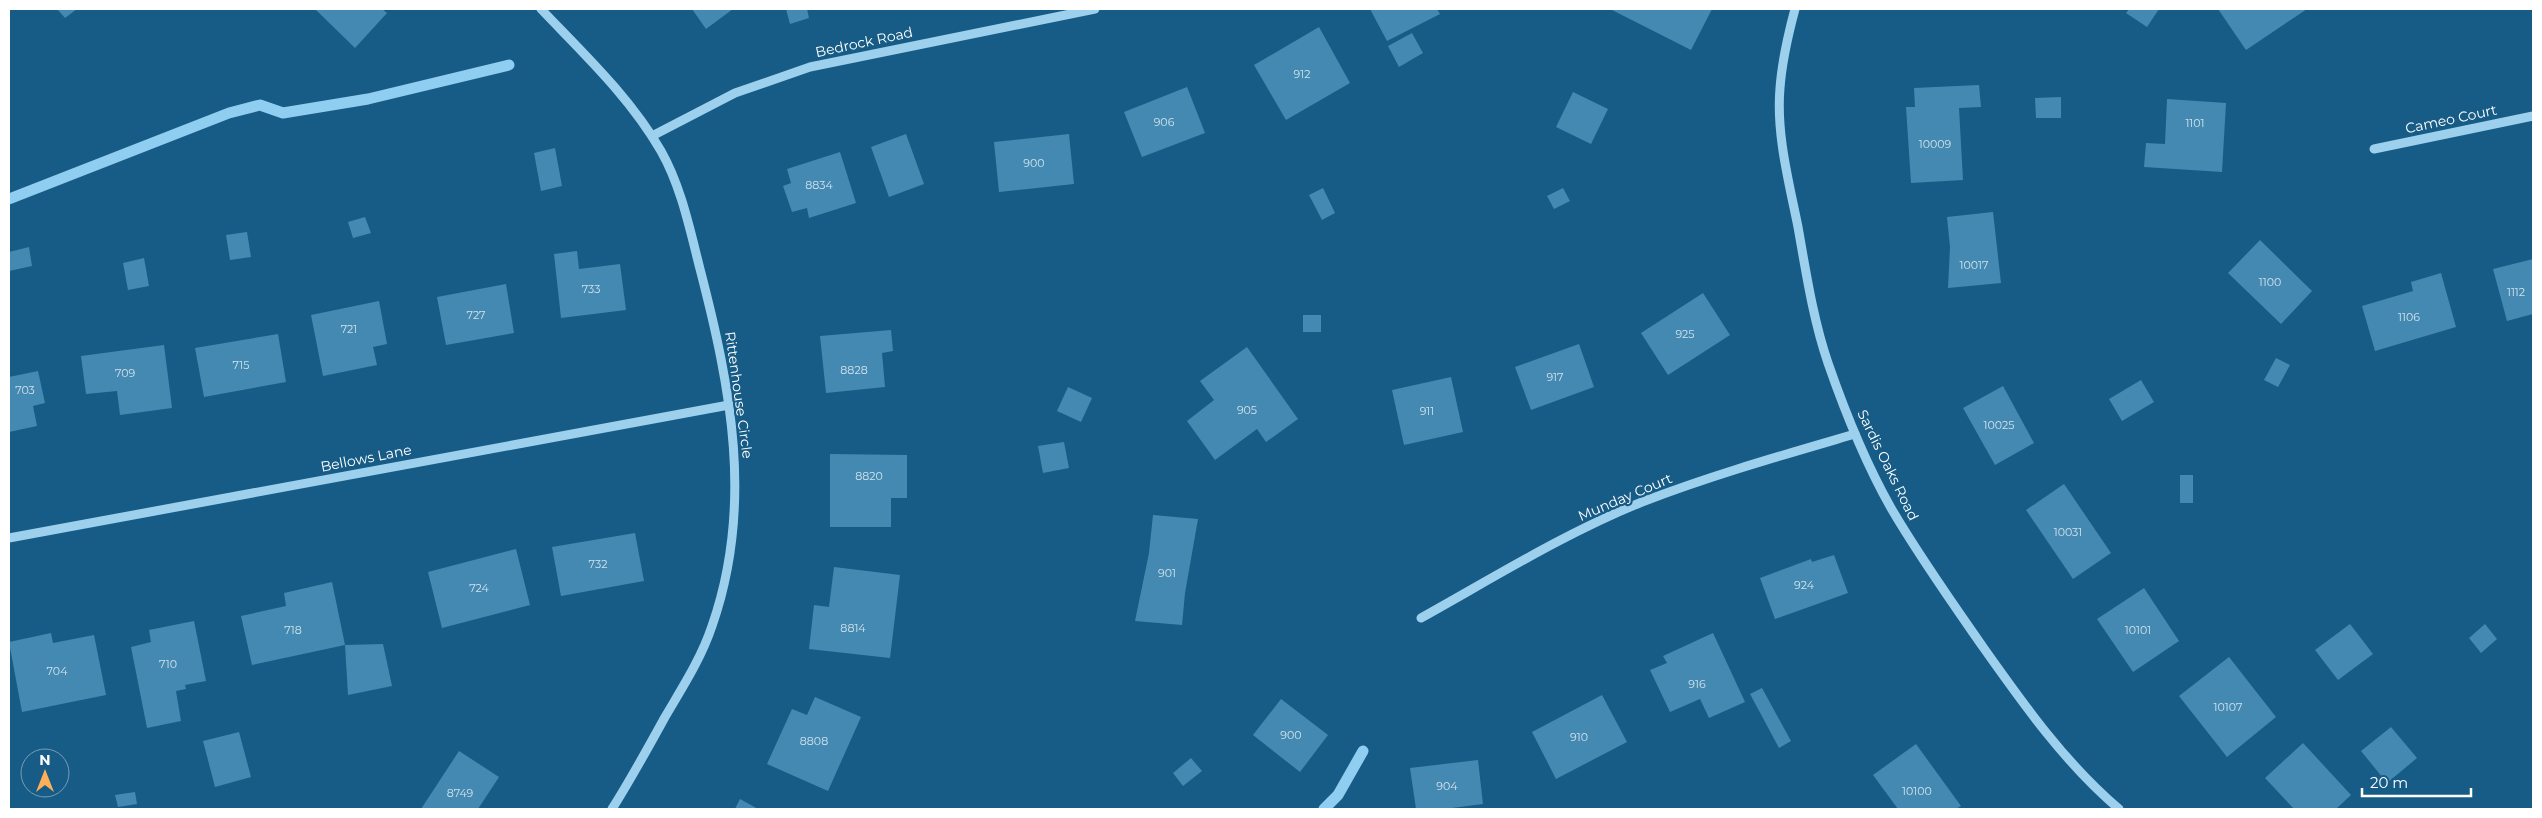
<svg xmlns="http://www.w3.org/2000/svg" width="2542" height="818" viewBox="0 0 2542 818" font-family="Montserrat,sans-serif">
	<style>
		.lines { fill: none; stroke-linecap: round; stroke-linejoin: round }
		.stream { stroke: #8fcef0; stroke-width: 11 }
		.building { fill: #4489b1 }
		.minor { stroke: #9dd0ed; stroke-width: 9 }
		.labels { text-anchor: middle; dominant-baseline: central; stroke-width: 4.5; stroke-linejoin: round; paint-order: stroke }
		.number-label { font-size: 11px; fill: #d0e2ec }
		.street-label { font-size: 14px; fill: #fff; stroke: #175c86 }
	</style>
	<rect width="100%" height="100%" fill="#175c86"/>
	<g class="lines">
		<g class="stream">
			<path d="M9,199L229,113L260,105L283,113L368,99L509,65"/>
			<path d="M1324,809L1338,795L1363,751"/>
		</g>
	</g>
	<g class="building">
		<path d="M57,9H77L65,18Z"/>
		<path d="M315,9H382L387,13L355,48Z"/>
		<path d="M692,9H733L706,29Z"/>
		<path d="M786,9H807L809,18L790,24Z"/>
		<path d="M1370,9H1437L1440,14L1387,41Z"/>
		<path d="M1613,9H1712L1691,50L1612,10Z"/>
		<path d="M2129,9H2159L2147,27L2126,13Z"/>
		<path d="M2218,9H2307L2246,50Z"/>
		<path d="M1319,27L1350,83L1286,120L1254,65Z"/>
		<path d="M1412,33L1423,53L1399,67L1388,46Z"/>
		<path d="M1979,85L1981,107L1959,108L1963,180L1911,183L1906,107H1915L1914,88Z"/>
		<path d="M1187,87L1205,133L1142,157L1124,112Z"/>
		<path d="M1573,92L1608,109L1591,144L1556,127Z"/>
		<path d="M2061,97V118H2036L2035,98Z"/>
		<path d="M2167,99L2226,103L2222,172L2144,167L2146,143L2165,144Z"/>
		<path d="M906,134L924,184L889,197L871,147Z"/>
		<path d="M1069,134L1074,184L999,192L994,142Z"/>
		<path d="M555,148L562,186L541,191L534,153Z"/>
		<path d="M840,152L856,203L809,218L807,208L792,212L783,186L791,183L787,169Z"/>
		<path d="M1323,188L1335,213L1322,220L1309,195Z"/>
		<path d="M1563,188L1570,201L1554,209L1547,196Z"/>
		<path d="M1993,212L2001,283L1948,288L1950,247L1947,217Z"/>
		<path d="M365,217L371,233L353,238L348,222Z"/>
		<path d="M247,232L251,257L230,260L226,235Z"/>
		<path d="M2260,240L2312,291L2281,324L2228,273Z"/>
		<path d="M29,247L32,266L9,271V252Z"/>
		<path d="M577,251L579,269L620,264L626,310L561,318L554,254Z"/>
		<path d="M144,258L149,286L128,290L123,263Z"/>
		<path d="M2533,259V314L2507,321L2493,269Z"/>
		<path d="M2441,273L2456,327L2375,351L2362,306L2413,291L2411,282Z"/>
		<path d="M506,284L514,333L446,345L437,297Z"/>
		<path d="M1703,293L1730,335L1668,375L1641,333Z"/>
		<path d="M379,301L387,344L373,347L377,365L323,376L311,315Z"/>
		<rect x="1303" y="315" width="18" height="17"/>
		<path d="M891,330L893,351L882,353L885,387L826,393L820,336Z"/>
		<path d="M278,334L286,382L204,397L195,348Z"/>
		<path d="M1579,344L1594,387L1531,410L1515,367Z"/>
		<path d="M164,345L172,408L120,415L117,391L86,394L81,356Z"/>
		<path d="M1247,347L1298,419L1266,442L1257,429L1215,460L1187,421L1214,400L1200,381Z"/>
		<path d="M2276,358L2290,365L2278,387L2264,380Z"/>
		<path d="M38,371L45,403L33,406L37,426L9,432V377Z"/>
		<path d="M1451,377L1463,432L1404,445L1392,390Z"/>
		<path d="M2141,380L2154,402L2122,421L2109,399Z"/>
		<path d="M2003,386L2034,443L1995,465L1963,408Z"/>
		<path d="M1068,387L1092,398L1081,422L1057,411Z"/>
		<path d="M1064,442L1069,468L1043,473L1038,446Z"/>
		<path d="M830,454L907,455V498H891V527H830Z"/>
		<rect x="2180" y="475" width="13" height="28"/>
		<path d="M2064,484L2111,553L2073,579L2026,510Z"/>
		<path d="M1153,515L1198,519L1185,593L1182,625L1135,621L1149,553Z"/>
		<path d="M635,533L644,581L561,596L552,547Z"/>
		<path d="M516,549L530,605L442,628L428,572Z"/>
		<path d="M1834,555L1848,593L1775,619L1760,578L1811,559L1812,562Z"/>
		<path d="M834,567L900,575L890,658L809,649L814,605L829,607Z"/>
		<path d="M332,582L345,645L252,665L241,616L286,606L284,593Z"/>
		<path d="M2144,588L2179,641L2133,672L2097,619Z"/>
		<path d="M194,621L206,681L185,685L186,689L176,691L181,721L147,728L131,647L151,642L149,630Z"/>
		<path d="M2350,624L2373,654L2338,680L2315,650Z"/>
		<path d="M2485,624L2497,639L2481,653L2469,638Z"/>
		<path d="M51,633L53,643L94,635L106,695L22,712L9,642Z"/>
		<path d="M1713,633L1745,702L1709,718L1700,699L1670,712L1650,670L1667,663L1663,656Z"/>
		<path d="M383,644L392,686L348,695L345,645Z"/>
		<path d="M2229,657L2276,717L2227,757L2179,696Z"/>
		<path d="M1762,688L1791,741L1779,748L1750,694Z"/>
		<path d="M1602,695L1627,742L1556,779L1532,732Z"/>
		<path d="M815,697L861,717L828,791L767,764L792,709L807,715Z"/>
		<path d="M1281,699L1328,735L1300,772L1253,735Z"/>
		<path d="M2391,727L2417,758L2387,783L2361,751Z"/>
		<path d="M239,732L251,777L215,787L203,741Z"/>
		<path d="M2303,743L2351,795L2336,809H2294L2265,778Z"/>
		<path d="M1916,744L1961,806L1956,809H1898L1873,775Z"/>
		<path d="M459,751L499,777L478,809H421Z"/>
		<path d="M1191,758L1202,771L1183,786L1173,773Z"/>
		<path d="M1478,760L1483,804L1444,809H1416L1410,768Z"/>
		<path d="M135,792L137,804L118,807L115,795Z"/>
		<path d="M740,799L758,809H735Z"/>
	</g>
	<g class="lines">
		<g class="minor">
			<path d="M541,9C583,53 630,97 661,151C681,186 690,230 700,269C731,388 754,506 712,626C701,659 682,688 665,717C648,748 631,779 612,809"/>
			<path d="M1795,9C1788,35 1782,61 1780,88C1776,134 1789,182 1798,227C1806,272 1813,319 1828,363C1845,412 1865,462 1891,508C1919,556 1951,601 1983,647C2024,705 2065,763 2119,809"/>
			<path d="M652,136L735,93L810,67L1095,9"/>
			<path d="M2374,149L2533,116"/>
			<path d="M9,538L729,405"/>
			<path d="M1421,618C1493,578 1565,533 1642,502C1712,475 1783,455 1855,434"/>
		</g>
	</g>
	<g class="labels">
		<g class="number-label">
			<text x="1302" y="74">912</text>
			<text x="1164" y="122">906</text>
			<text x="2195" y="123">1101</text>
			<text x="1935" y="144">10009</text>
			<text x="1034" y="163">900</text>
			<text x="819" y="185">8834</text>
			<text x="1974" y="265">10017</text>
			<text x="2270" y="282">1100</text>
			<text x="591" y="289">733</text>
			<text x="2516" y="292">1112</text>
			<text x="476" y="315">727</text>
			<text x="2409" y="317">1106</text>
			<text x="349" y="329">721</text>
			<text x="1685" y="334">925</text>
			<text x="241" y="365">715</text>
			<text x="854" y="370">8828</text>
			<text x="125" y="373">709</text>
			<text x="1555" y="377">917</text>
			<text x="25" y="390">703</text>
			<text x="1247" y="410">905</text>
			<text x="1427" y="411">911</text>
			<text x="1999" y="425">10025</text>
			<text x="869" y="476">8820</text>
			<text x="2068" y="532">10031</text>
			<text x="598" y="564">732</text>
			<text x="1167" y="573">901</text>
			<text x="1804" y="585">924</text>
			<text x="479" y="588">724</text>
			<text x="853" y="628">8814</text>
			<text x="293" y="630">718</text>
			<text x="2138" y="630">10101</text>
			<text x="168" y="664">710</text>
			<text x="57" y="671">704</text>
			<text x="1697" y="684">916</text>
			<text x="2228" y="707">10107</text>
			<text x="1291" y="735">900</text>
			<text x="1579" y="737">910</text>
			<text x="814" y="741">8808</text>
			<text x="1447" y="786">904</text>
			<text x="1917" y="791">10100</text>
			<text x="460" y="793">8749</text>
		</g>
		<g class="street-label">
			<text transform="translate(864 42) rotate(-12)">Bedrock Road</text>
			<text transform="translate(2451 119) rotate(-12)">Cameo Court</text>
			<text transform="translate(739 395) rotate(82)">Rittenhouse Circle</text>
			<text transform="translate(366 458) rotate(-11)">Bellows Lane</text>
			<text transform="translate(1888 465) rotate(64)">Sardis Oaks Road</text>
			<text transform="translate(1625 497) rotate(-23)">Munday Court</text>
		</g>
	</g>
	<rect width="2542" height="818" fill="none" stroke="#ffffff" stroke-width="20"/>
	<g transform="translate(45 773)"><circle r="24" fill="#175c86" stroke="#749db6"/>
	<path d="M0-4L9 19L0 12L-9 19Z" fill="#ffaf59"/>
	<text y="-8" font-size="14" font-weight="bold" text-anchor="middle" fill="#ffffff">N</text>
	</g>
	<path d="M2362 788v8h109v-8" fill="none" stroke="#ffffff" stroke-width="2.5"/>
	<text x="2370" y="788" font-size="15" fill="#ffffff" stroke="#175c86" stroke-width="4" paint-order="stroke">20 m</text>
</svg>
